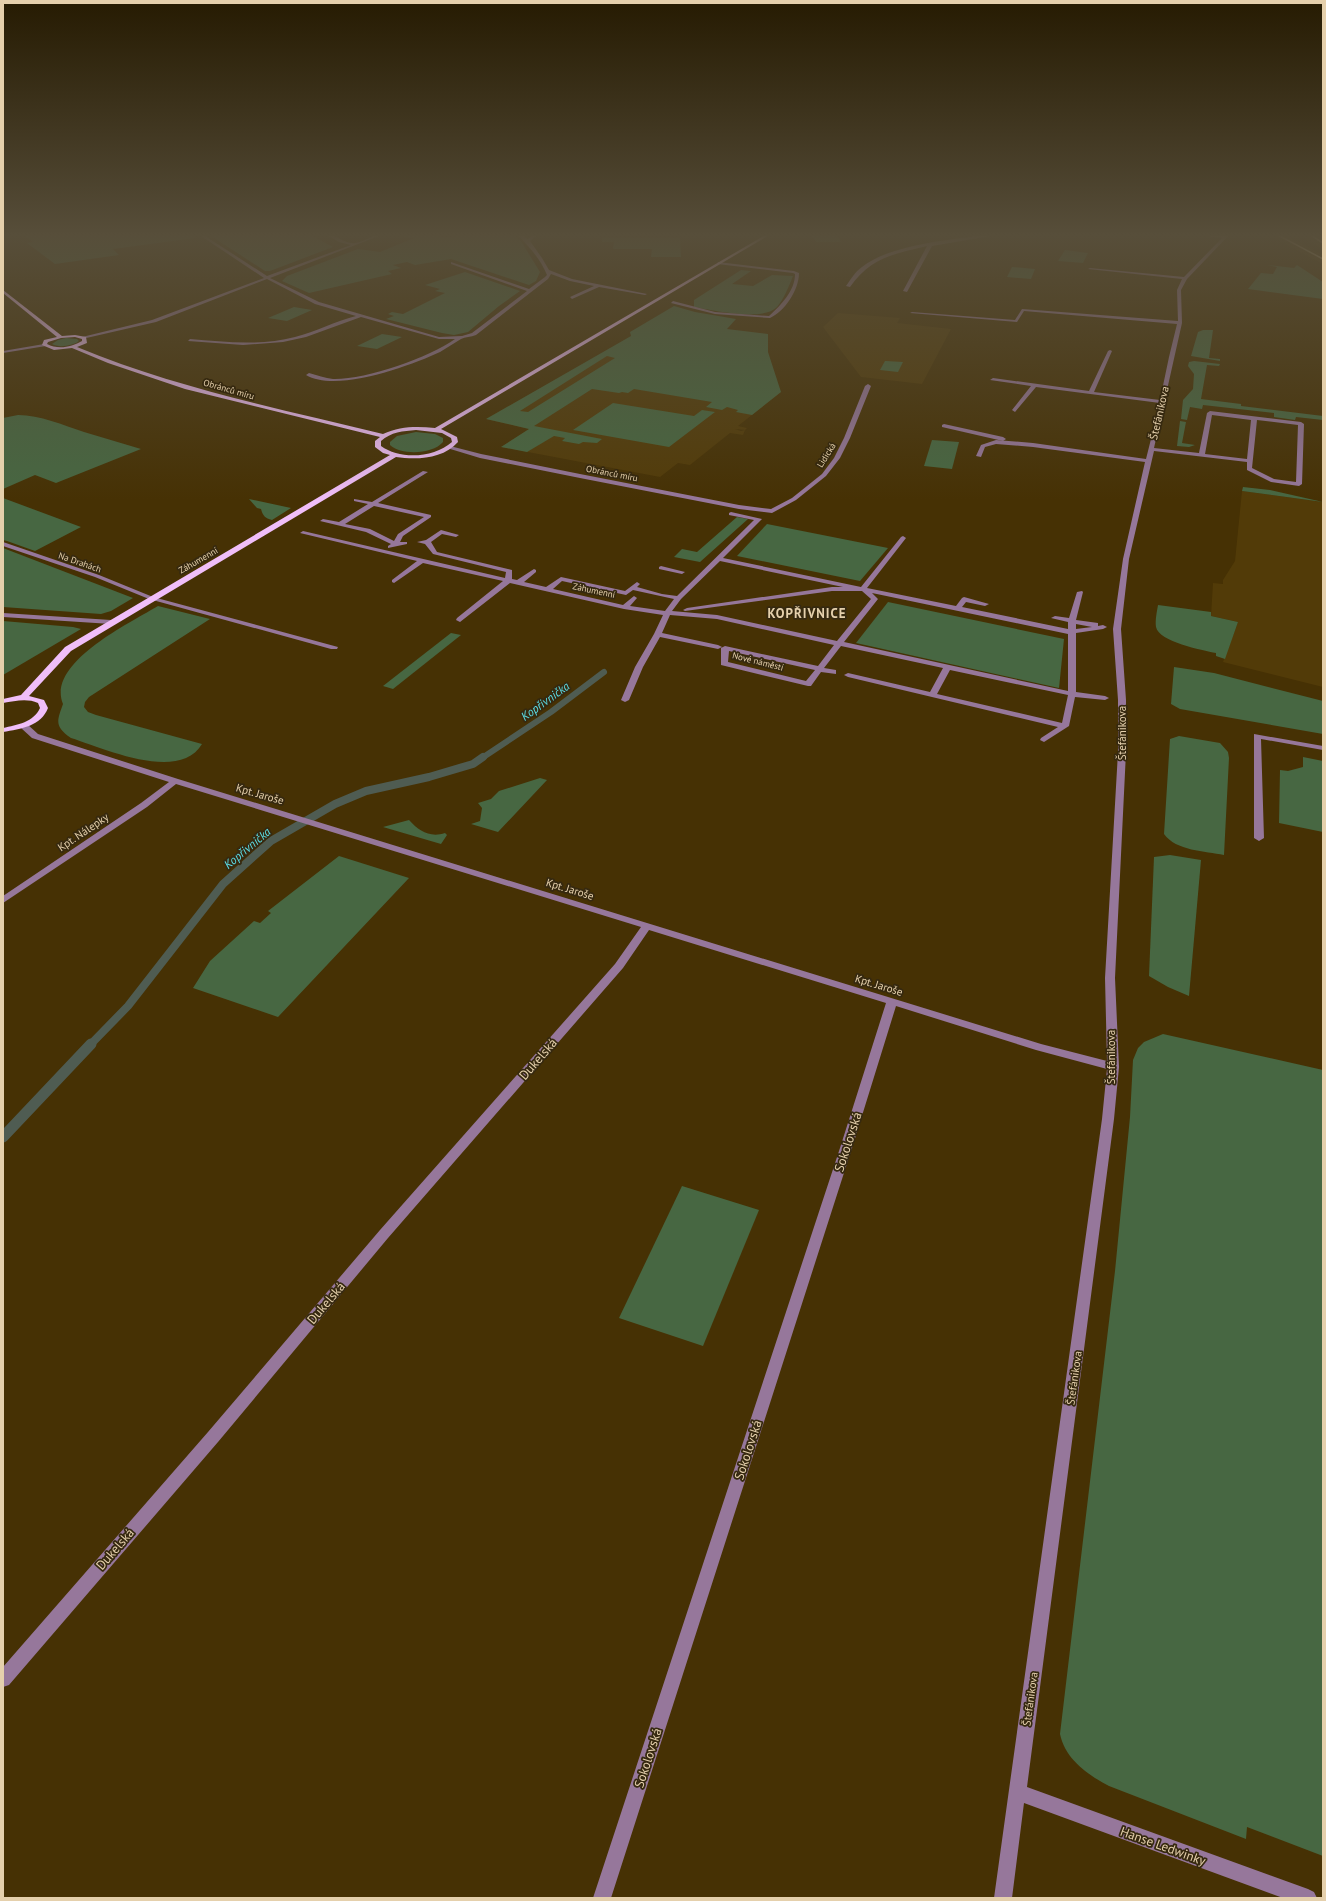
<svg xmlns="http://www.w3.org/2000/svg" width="1326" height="1901" viewBox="0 0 1326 1901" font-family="'PT Sans',sans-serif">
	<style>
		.built { fill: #523b08 }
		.green { fill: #476742; fill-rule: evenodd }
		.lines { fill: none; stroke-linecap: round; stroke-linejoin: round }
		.stream-far2 { stroke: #4f5c52; stroke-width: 6 }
		.stream-far1 { stroke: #4f5c52; stroke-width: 8 }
		.stream { stroke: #4f5c52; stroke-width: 11 }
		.minor { fill: #96779b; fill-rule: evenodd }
		.major { fill: #f0bef9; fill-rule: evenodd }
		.rail { stroke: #cdb892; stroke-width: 1.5 }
		.labels { text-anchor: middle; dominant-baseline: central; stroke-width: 3.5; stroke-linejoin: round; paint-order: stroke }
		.far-street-label { font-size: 9px; fill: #e5d0ac; stroke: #362910 }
		.street-label { font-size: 11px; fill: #e5d0ac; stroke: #362910 }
		.water-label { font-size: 12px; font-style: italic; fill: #5bdce4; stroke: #362910 }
		.far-district-label { font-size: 13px; font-weight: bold; letter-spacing: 1px; fill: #e5d0ac; stroke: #362910 }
		.near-street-label { font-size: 13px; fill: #e5d0ac; stroke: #362910 }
	</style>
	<rect width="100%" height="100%" fill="#463104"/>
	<g class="built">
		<path d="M1266,234H1284L1323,255V264Z"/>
		<path d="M1299,234H1323V249L1309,241Z"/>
		<path d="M838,313L900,318L897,323L951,329L922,384L861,377L823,327Z"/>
		<path d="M632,336L781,392L738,426L747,428L745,430L735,429L741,431L745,430L743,435L730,433L690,465L678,463L660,477L501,447L529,429L486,419Z"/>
		<path d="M1242,491L1323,502V687L1223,662L1238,622L1211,616L1213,583L1223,584V580L1235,561Z"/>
	</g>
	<g class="green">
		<path d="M23,234H189L195,238L113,249L119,255L55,264L27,243L33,242Z"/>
		<path d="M208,234H309L333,247L270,271H265Z"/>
		<path d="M400,234H416L447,237L481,234H513L521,241L540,272L536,281L529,285L451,259L415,265L407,262L393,265L401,268L388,271L392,274L309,293L282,281L287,276L358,249L380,252L414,238L399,236Z"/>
		<path d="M811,234H836L841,242H816Z"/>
		<path d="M602,238H680L681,257H651L652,249H613L614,242H602Z"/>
		<path d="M1065,250L1088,253L1083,263L1058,261Z"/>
		<path d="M1267,265L1294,268L1297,265L1323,282V299L1248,289L1261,273L1273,274L1277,267Z"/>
		<path d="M1012,267L1035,269L1031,279L1007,277Z"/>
		<path d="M741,270L751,271L732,284L753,286L772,275L793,276C789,286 784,299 777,307C763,322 712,310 694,307V300Z"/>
		<path d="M465,272L520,291L499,306L468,332L454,335L442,333L386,319L394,316L388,314L392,312L403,314L445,293L435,291L440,289L425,285Z"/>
		<path d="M674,306L695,312L736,319L727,329L768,334V352L781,392L752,415L736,412L738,410L727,407L722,410L706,407L712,402L634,389L628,393L622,392L619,393L592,389L534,426L602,439L597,443L583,442L579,444L562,441L565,438L554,436L527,452L501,447L529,429L486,419L631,336L630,332ZM607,356L615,358L528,412L520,411Z"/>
		<path d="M294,307L312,310L287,321L268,318Z"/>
		<path d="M1203,330H1213L1209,358L1220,359V361L1191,356L1198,332Z"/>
		<path d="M382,334L402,337L377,349L357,346Z"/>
		<path d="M66,338L77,339L79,341C72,346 59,348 52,344L58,340Z"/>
		<path d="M885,361H886L903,362L898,372L880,370Z"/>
		<path d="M1194,361L1220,364L1219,366L1207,365L1201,399L1241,404V406L1323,416V420L1296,417L1295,420L1274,417V413L1203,405L1202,409L1190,407L1187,420L1181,419L1183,400L1193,389L1194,374L1188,366L1189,362Z"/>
		<path d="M613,403L694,416L702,410L715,412L669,447L573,430Z"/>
		<path d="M18,415C40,415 63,425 84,432C103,438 122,443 141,449L56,483L35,475L3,489V418Z"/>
		<path d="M1180,421L1186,422L1182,443L1195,445L1189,447L1177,446Z"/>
		<path d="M416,432L435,434L443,438V442C433,454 402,456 390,445V442L397,436Z"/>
		<path d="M932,440L959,442L952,469L924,466Z"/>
		<path d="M1243,487L1270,490L1323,502L1242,491Z"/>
		<path d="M3,498L81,527L35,551L7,541L3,540Z"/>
		<path d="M249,499L291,508L272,520C265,518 263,516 261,509L257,508Z"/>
		<path d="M737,517L748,519L700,562L674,557L682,549L697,552Z"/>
		<path d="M767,524L888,548L860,581L737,556Z"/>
		<path d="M3,548L133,598L111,611L101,614L3,607Z"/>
		<path d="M888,602L1064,639L1059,688L856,643Z"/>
		<path d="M1158,605L1211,612V616L1238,622L1225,659L1216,656V653C1202,650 1159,642 1156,627C1155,620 1157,611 1158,605Z"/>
		<path d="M158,606L210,619L89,697L85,702L84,707L88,712L96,715L202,744C179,783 103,748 71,738C54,726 57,721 63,704C46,663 130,623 158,606Z"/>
		<path d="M3,621L73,627L81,629L3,675Z"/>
		<path d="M451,633L461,635L393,689L383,686Z"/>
		<path d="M1174,667L1214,673L1323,701V734L1180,709L1171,704Z"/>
		<path d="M1179,736L1220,743L1228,752L1229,758L1224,855C1205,851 1176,851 1164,834L1170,739Z"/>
		<path d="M1303,757L1323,761V832L1279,823L1280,770L1288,771L1303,767Z"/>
		<path d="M540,778L547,780L498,832L471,824L480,821L482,808L478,803L491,799L499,791Z"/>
		<path d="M409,820C419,831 430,838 445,833L447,835L441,844L383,827Z"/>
		<path d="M1170,855L1201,860L1189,996L1168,987L1149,976L1154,857Z"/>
		<path d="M339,856L409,878L278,1017L193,988L210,961L254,921L260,923L271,913L268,911Z"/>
		<path d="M1163,1034L1323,1070V1856L1247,1827L1246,1839L1109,1786C1088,1775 1065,1759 1060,1734L1115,1271L1130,1117L1133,1060L1138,1048L1144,1042Z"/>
		<path d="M682,1186L759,1210L703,1346L619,1318Z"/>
	</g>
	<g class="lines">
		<path class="stream-far2" d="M482,758L551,712L604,672"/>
		<path class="stream-far1" d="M90,1045L128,1006L223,884L271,841L335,804L366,791L429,777L473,764L483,757"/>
		<path class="stream" d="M3,1137L91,1044"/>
		<g class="minor">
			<path d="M198,234H202L267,276L351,245L339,242L325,234C336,234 345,245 356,243C366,241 374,234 384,234L270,278L319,302L439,337L462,336L472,333L527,291L451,264V262L529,289L545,277L547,275C540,258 529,247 517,234H521L528,239L535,234H539L530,241L542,258L549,270L572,279L647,294L645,295L599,287L572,299L570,297L594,286L570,281L551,274L548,279L476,335C471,337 465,337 461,339C454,343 447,348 440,352C410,366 336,393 306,375L309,373C317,375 325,378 333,379C364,380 429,358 455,339H439L361,317L306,337L283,342L243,345L188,341L190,339C225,342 261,346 295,337C316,332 335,321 356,316L315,304L267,279L156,322L82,339V337L152,320L264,278Z"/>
			<path d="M993,234H1002L932,246L907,292L903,291L927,246C894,254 871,257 850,287L846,286C851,279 855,272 862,267C890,244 957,239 993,234Z"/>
			<path d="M1193,234L1224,236L1226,234H1230L1187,279L1181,290L1182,323L1154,448L1199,453L1207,413L1210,411L1301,422L1304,424L1302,484L1299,486L1271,482L1247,470V462L1154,451L1129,559L1121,629L1126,700V752L1115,978L1119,1067L1114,1119L1027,1787L1308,1889L1314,1892L1317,1898H1283L1024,1803L1012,1898H994L1102,1119L1107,1069L1036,1050L896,1006L852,1148L611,1898H593L840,1148L886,1003L649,930L623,968L388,1238L218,1442L9,1685L3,1687V1667L208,1432L380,1230L615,964L641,927L176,784L147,807L3,903V896L141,803L169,782L32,738L21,728V724H27L38,734L178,779L1041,1044L1107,1061L1105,978L1118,752V700L1113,629L1123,559L1145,462L1033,447L996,444L985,447L981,457L976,456L981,445L996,440L1033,443L1146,459L1160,403L1036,387L1015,412L1012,410L1031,386L990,380L993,378L1089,391L1108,351L1110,350L1112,351L1094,392L1160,400L1169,357L1177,324L1024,311L1017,322L910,313L912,312L1015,320L1022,309L1178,321L1177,290L1182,279L1088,269L1090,268L1184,277L1222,238ZM1212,415L1251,420L1247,459L1205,454ZM1257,420L1298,425L1296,482L1274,479L1252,468Z"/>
			<path d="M718,262L794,271L799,273C799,290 785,311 770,318L715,314L671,303L673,301L715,312L769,316C781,305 795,291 795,274L793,273L717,264Z"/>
			<path d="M44,344L46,346L3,353V351Z"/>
			<path d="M868,384L871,386L850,438L840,458L826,476L796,500L772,513L739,509L580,478L480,458L447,448L450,446L481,454L580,474L739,505L771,509L792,498L822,474L834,458L844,438L865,386Z"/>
			<path d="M944,424L1003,437L1006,439L1003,441L942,427V425Z"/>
			<path d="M423,471L428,472L378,503L431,515V517L403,536L400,542H407V544L388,548V546L391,544L366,532L320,521L323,519L339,522L368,504L354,501V499L372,502ZM374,506L424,517L398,534L394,541L370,529L345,524Z"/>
			<path d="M731,512L762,519L723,558L861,587L901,537L903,536L906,538L867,588L956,606L962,598L964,597L989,604L985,606L966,602L962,607L1068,629V622L1051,618L1055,616L1069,618L1077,592L1082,591L1083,592L1076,620L1098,623V626L1103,625L1107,627L1103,629L1076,633V692L1105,696L1109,698L1105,700L1075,697L1069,726L1044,742L1040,740L1041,738L1058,727L848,677L844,675L848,673L930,692L943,668L841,646L824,668L836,670V674L821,672L811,686H808L721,665V648L725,646L818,666L834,645L717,619L670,615L662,633L718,645L722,647L718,649L660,637L643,667L629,700L625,702L621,700L635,667L654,634L663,615L624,609L510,583L460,622L456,620L457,618L503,581L423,563L394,583L392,582V580L417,561L300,533L303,531L505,578L506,572L433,554L425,544L417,542L426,540L441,530L459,535L456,537L442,534L431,542L437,552L512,570V579L517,580L534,569L536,570V572L524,582L546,587L561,577L625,591L637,582L640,584L637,587L662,594L677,596L754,520L729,515V513ZM720,561L843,587H832L687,608L683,610L685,611L832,591H862L871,599L837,641L717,615L672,611L681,599ZM562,581L626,595L633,590L674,599L665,611L630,606L637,598L634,596L623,605L553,589ZM872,593L1068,634V691L844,642L878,599ZM1076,624L1092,627L1076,629ZM729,651L815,670L806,681L728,662ZM950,670L1068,695L1062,723L937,694Z"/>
			<path d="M3,542L99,575L153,597L338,647L337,649H331L149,599L95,577L3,546Z"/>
			<path d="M661,566L685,572L682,574L659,569V567Z"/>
			<path d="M3,613L111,620L115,622L111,624L3,617Z"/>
			<path d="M1254,734L1323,746V750L1261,739L1264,838L1259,841L1254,838Z"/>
		</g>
		<path class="major" d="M767,234H771L441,429L457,437L458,442C443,459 417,460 396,457L71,651L29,696L44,700L48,708C41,726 21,729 3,732V728C17,725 34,722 40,708L38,703C27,698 15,701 3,703V699L21,695L65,647L390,455L383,453L375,447V441L380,437L185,389L108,363L72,348L54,350L42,345L44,340L57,337L3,293V290L62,336L75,335L86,337L87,343L77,347C176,388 280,409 383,434C400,426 417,426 435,428ZM75,337L82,339V341C72,347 58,350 47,344L48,342L61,338ZM416,430L442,433L451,438L452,442C434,458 400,460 381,446V441C391,432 403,431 416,430Z"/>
		<g class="rail">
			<path d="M1276,234L1323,259"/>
			<path d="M1309,234L1323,243"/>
		</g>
	</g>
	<linearGradient id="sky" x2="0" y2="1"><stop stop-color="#261b02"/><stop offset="0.47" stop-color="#574e3a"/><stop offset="1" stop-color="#574e3a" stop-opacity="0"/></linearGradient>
	<rect width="1326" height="500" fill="url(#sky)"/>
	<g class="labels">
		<g class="far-street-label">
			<text transform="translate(229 389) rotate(16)">Obránců míru</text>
			<text transform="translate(826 455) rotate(-58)">Lidická</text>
			<text transform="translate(612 473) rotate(11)">Obránců míru</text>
			<text transform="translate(198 560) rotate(-30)">Záhumenní</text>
			<text transform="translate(80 562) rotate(19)">Na Drahách</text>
			<text transform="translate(594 590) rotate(12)">Záhumenní</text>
			<text transform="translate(758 661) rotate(14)">Nové náměstí</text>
		</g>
		<g class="street-label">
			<text transform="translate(1159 413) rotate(-77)">Štefánikova</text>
			<text transform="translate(1122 733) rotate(-90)">Štefánikova</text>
			<text transform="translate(260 794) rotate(16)">Kpt. Jaroše</text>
			<text transform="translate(83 832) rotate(-34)">Kpt. Nálepky</text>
			<text transform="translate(570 889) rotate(17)">Kpt. Jaroše</text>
			<text transform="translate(879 985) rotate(17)">Kpt. Jaroše</text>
			<text transform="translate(1111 1057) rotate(-90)">Štefánikova</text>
			<text transform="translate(1074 1378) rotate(-82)">Štefánikova</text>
			<text transform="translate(1030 1699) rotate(-82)">Štefánikova</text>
		</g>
		<g class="water-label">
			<text transform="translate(545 701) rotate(-36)">Kopřivnička</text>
			<text transform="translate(247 848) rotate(-40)">Kopřivnička</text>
		</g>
		<g class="far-district-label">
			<text x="807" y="613">KOPŘIVNICE</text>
		</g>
		<g class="near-street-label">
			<text transform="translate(538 1059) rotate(-49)">Dukelská</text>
			<text transform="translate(848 1142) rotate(-72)">Sokolovská</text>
			<text transform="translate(326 1303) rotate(-50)">Dukelská</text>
			<text transform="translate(748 1450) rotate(-72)">Sokolovská</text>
			<text transform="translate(115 1549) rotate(-49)">Dukelská</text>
			<text transform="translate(648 1758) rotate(-72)">Sokolovská</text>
			<text transform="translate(1163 1846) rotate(20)">Hanse Ledwinky</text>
		</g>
	</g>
	<rect width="1326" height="1901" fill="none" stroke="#e5d0ac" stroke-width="8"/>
</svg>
